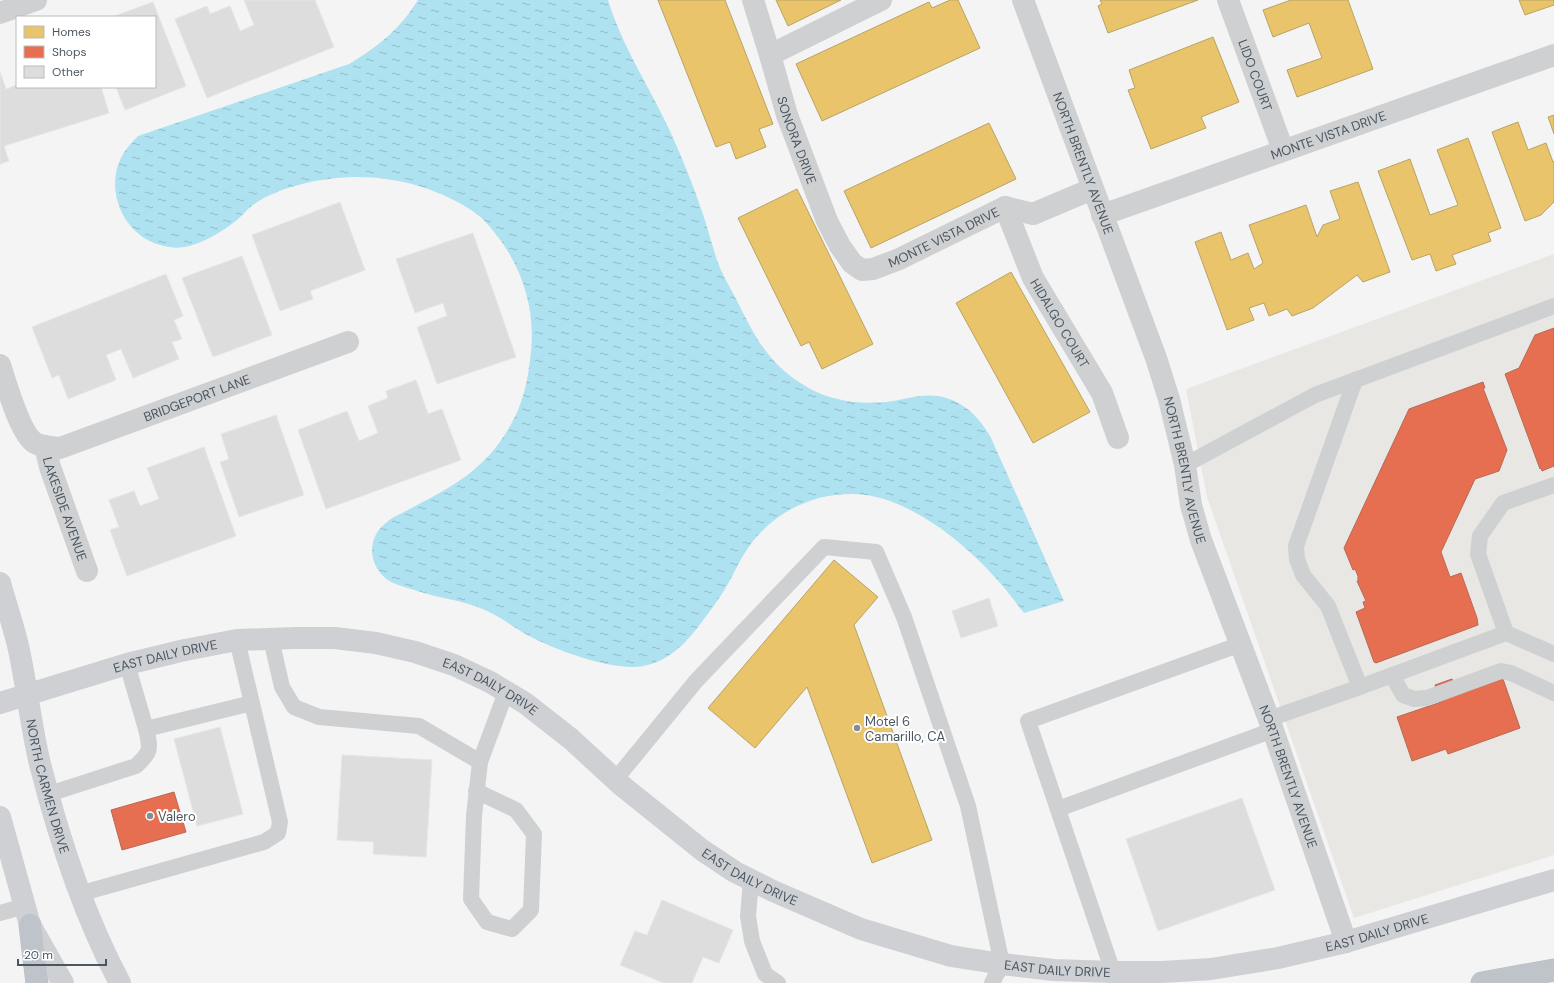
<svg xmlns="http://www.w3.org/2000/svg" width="1554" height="983" viewBox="0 0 1554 983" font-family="'DM Sans',sans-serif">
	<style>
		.commercial { fill: #e8e7e3 }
		.water { fill: url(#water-ripples) }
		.homes { fill: #e9c46a; stroke: #b9a367 }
		.shops { fill: #e76f51; stroke: #b86856 }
		.building { fill: #ddddde; stroke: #e5e6e7 }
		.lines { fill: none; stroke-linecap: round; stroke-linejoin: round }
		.highway-casing { stroke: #b9bec3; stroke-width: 23 }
		.lane { stroke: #ced0d2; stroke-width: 16 }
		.street { stroke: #ced0d2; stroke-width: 22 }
		.secondary { stroke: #ced0d4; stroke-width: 22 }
		.highway { stroke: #bec4c9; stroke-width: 22 }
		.poi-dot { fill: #868d94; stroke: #fff; stroke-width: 1.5 }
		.labels { text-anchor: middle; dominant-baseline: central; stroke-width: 4; stroke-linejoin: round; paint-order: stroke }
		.street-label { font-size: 13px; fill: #4a5661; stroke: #fff }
		.poi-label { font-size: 13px; fill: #4a5661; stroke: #fff; text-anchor: start }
	</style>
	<defs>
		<pattern id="water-ripples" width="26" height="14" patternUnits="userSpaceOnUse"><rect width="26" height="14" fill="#aee2f0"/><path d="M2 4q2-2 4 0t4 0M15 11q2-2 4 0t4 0" fill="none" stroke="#90bac6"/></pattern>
	</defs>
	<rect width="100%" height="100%" fill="#f4f4f4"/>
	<path class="commercial" d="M1554,254V855L1354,918L1207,497L1186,389Z"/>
	<path class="water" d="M418,0H608C622,46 649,86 669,129C682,157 693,185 703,214C708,229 712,245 717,260C721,272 728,284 734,295C753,332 765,361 802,384C826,400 857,405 886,402C898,401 909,397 921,396C953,392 977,412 991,438L1064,601L1024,613C1016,603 1009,593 1000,583C967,544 907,495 854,494C812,493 772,513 748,548C739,561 733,576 725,589C717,602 707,615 698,627C682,647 669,660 644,666C612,672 549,648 522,632C509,624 499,616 485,610C472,604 458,601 444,598C433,596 422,592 411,589C405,587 397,585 391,582C380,576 372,563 372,551C372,535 381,525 394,517C450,488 491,471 518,410C526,391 529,371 531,351C535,312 524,273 501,241C494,232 487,222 478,215C434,183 375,171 322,180C301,183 270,192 253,205C247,209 243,215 237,220C223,231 203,244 184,247C174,249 163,246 154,243C123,231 106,191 120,160C124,151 131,143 138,136L349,64C379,46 400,29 418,0Z"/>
	<g class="homes">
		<path d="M658,0H725L773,124L759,129L766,147L736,159L730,142L716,147Z"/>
		<path d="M776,0H841L788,26Z"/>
		<path d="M950,0H958L980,48L822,121L796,64L929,2L932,8Z"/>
		<path d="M1100,0H1198L1108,33L1098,6L1102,4Z"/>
		<path d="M1291,0H1348L1373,69L1297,97L1287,70L1322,58L1309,23L1273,37L1263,10Z"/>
		<path d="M1519,0H1554V5L1525,15Z"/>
		<path d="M1213,37L1239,102L1201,117L1206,128L1151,149L1128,90L1135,88L1129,70Z"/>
		<path d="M1554,115V134L1548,117Z"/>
		<path d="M1518,122L1528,150L1546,143L1553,162L1554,161V202L1541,215L1525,221L1492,132Z"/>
		<path d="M989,123L1016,179L871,248L844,191Z"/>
		<path d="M1468,138L1501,228L1488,233L1491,241L1452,255L1456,264L1436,271L1430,254L1412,260L1378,171L1410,159L1430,215L1458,205L1437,150Z"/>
		<path d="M1358,182L1390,272L1363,282L1357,275L1313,308L1292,316L1287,309L1269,316L1264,303L1249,308L1254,320L1227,330L1195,242L1221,232L1231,260L1248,253L1254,269L1263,263L1249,225L1306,205L1317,237L1323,225L1340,219L1330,191Z"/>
		<path d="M797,189L873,344L822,369L809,342L801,346L738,218Z"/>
		<path d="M1011,272L1090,412L1033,443L956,303Z"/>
		<path d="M834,560L878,597L854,625L932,840L872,863L807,687L755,748L708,708Z"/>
	</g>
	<g class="shops">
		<path d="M1554,328V466L1542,471L1541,468L1540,469L1505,374L1519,368L1535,335Z"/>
		<path d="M1483,382L1485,388H1483L1507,450L1499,471L1475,479L1441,552L1450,577L1461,573L1477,618L1478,625L1376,663L1374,662L1356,612L1365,608L1363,602L1366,601L1357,581H1358V576L1355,569L1353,570L1344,548L1409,409Z"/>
		<path d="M1452,679L1457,695L1503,679L1520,728L1448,754L1446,749L1412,761L1397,717L1441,702L1435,685Z"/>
		<path d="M174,792L186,832L122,850L111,810Z"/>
	</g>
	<g class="building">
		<path d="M244,0H315L334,47L207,98L175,19L207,6L210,14L230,6L240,31L254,25Z"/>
		<path d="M153,2L186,86L125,110L116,87H155V17H112Z"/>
		<path d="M0,72L6,89L17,85V87H101L109,113L4,146L9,161L0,164Z"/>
		<path d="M340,202L365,270L310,291L313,299L280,311L252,235Z"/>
		<path d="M473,233L516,357L437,384L417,327L447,316L443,303L415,313L396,259Z"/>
		<path d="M242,256L272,335L213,357L182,278Z"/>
		<path d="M166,274L183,316L174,320L182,339L172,342L179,359L133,378L121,349L106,355L116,380L68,399L59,375L52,378L32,327Z"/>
		<path d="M416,380L428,414L442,409L461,460L326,509L298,430L347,411L359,441L378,433L368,406L388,398L386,391Z"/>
		<path d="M276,415L304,495L239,517L220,462L229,459L221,434Z"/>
		<path d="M204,447L236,536L127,576L110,530L119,527L109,500L134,491L140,506L159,499L147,468Z"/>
		<path d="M989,598L998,626L961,638L952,611Z"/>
		<path d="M220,727L243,814L197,826L174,739Z"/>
		<path d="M342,755L432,760L426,857L373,854L374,842L337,840Z"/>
		<path d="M1242,798L1275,890L1158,931L1126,839Z"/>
		<path d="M662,900L733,930L719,963L703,957L692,983H664L620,965L635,931L647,935Z"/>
	</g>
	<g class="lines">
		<defs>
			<g id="highway">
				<path d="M30,925L37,983"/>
				<path d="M1482,983L1554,970"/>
			</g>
		</defs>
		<use href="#highway" class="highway-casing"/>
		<g class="lane">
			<path d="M1355,380L1296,546L1297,559L1303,575L1328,606L1360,687"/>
			<path d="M1185,465L1315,395L1554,306"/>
			<path d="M1506,633L1478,554L1480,536L1503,503L1554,485"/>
			<path d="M271,639L282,687L294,707L319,717L419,726L480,762"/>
			<path d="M127,664L146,729L252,703"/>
			<path d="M1392,675L1403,695L1414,699L1427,698L1501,671L1511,673L1554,693"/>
			<path d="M1269,719L1360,687L1506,633L1554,654"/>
			<path d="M615,780L696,681L824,547L876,552L904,617L968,806L1002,964L992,983"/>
			<path d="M476,791L516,810L534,834L531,910L512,929L487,922L471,899L474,816L480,762L506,692"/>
			<path d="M49,794L136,766C151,752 151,749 146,729"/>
			<path d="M1058,809L1273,730"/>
			<path d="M751,880L748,916L752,941L765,974L778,983"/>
			<path d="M79,894L264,842L278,833L280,822L237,640"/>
			<path d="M0,913L24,906"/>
			<path d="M1113,972L1028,721L1241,644"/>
		</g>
		<g class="street">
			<path id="s1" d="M753,0L770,55L787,115L827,221L840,246L852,263L862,270L873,269L897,260L1005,207L1033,214L1092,189"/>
			<path id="s2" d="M1023,0L1156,358L1169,399L1185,465L1191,505L1201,540L1273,730L1346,942"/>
			<path id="s3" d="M1228,0L1283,150"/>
			<path d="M0,13L36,0"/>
			<path d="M770,55L881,0"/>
			<path id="s4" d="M1005,207L1033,278L1102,393L1118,438"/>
			<path id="s5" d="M1102,215L1554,55"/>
			<path id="s6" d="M0,365C6,383 20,434 35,443C42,447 53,447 60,448L348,342"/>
			<path id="s7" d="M45,446L50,467L87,571"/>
		</g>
		<g class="secondary">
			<path id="s8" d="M0,583C6,605 14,627 19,650C27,688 31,726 40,764C59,839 83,914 120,983"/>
			<path id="s9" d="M0,703L127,664L185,650L237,640L295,638H335L376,643L415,652L454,665L490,682L525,703L571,739L621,785L702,850L735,872L773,891L861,929L951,956L1002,964L1054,970L1113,972H1162L1211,969L1278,958L1346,942L1554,880"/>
			<path d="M0,817L30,925L63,983"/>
		</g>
		<use href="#highway" class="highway"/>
	</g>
	<g class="poi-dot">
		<circle cx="857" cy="728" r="4"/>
		<circle cx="150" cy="816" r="4"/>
	</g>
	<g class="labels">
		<g class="street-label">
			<text stroke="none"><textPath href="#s3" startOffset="80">LIDO COURT</textPath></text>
			<text stroke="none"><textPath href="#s5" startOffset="240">MONTE VISTA DRIVE</textPath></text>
			<text stroke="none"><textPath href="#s1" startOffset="147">SONORA DRIVE</textPath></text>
			<text stroke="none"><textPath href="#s2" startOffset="174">NORTH BRENTLY AVENUE</textPath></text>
			<text stroke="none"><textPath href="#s1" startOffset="383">MONTE VISTA DRIVE</textPath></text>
			<text stroke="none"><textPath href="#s4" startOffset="129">HIDALGO COURT</textPath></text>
			<text stroke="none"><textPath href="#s6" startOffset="258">BRIDGEPORT LANE</textPath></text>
			<text stroke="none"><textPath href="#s2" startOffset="498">NORTH BRENTLY AVENUE</textPath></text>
			<text stroke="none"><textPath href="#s7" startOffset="66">LAKESIDE AVENUE</textPath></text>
			<text stroke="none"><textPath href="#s9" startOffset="172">EAST DAILY DRIVE</textPath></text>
			<text stroke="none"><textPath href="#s9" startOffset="508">EAST DAILY DRIVE</textPath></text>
			<text stroke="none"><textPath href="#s2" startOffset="822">NORTH BRENTLY AVENUE</textPath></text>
			<text stroke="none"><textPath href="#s8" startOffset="209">NORTH CARMEN DRIVE</textPath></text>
			<text stroke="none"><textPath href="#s9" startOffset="832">EAST DAILY DRIVE</textPath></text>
			<text stroke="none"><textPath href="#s9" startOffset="1480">EAST DAILY DRIVE</textPath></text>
			<text stroke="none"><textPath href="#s9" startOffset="1156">EAST DAILY DRIVE</textPath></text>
		</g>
		<g class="poi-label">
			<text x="865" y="721">Motel 6<tspan x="865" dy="15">Camarillo, CA</tspan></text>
			<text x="158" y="816">Valero</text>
		</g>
	</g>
	<rect x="16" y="16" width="140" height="72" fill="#ffffff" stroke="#b7bbc0"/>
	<rect x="24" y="26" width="20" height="12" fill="#e9c46a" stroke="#b7bbc0"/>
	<text x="52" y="36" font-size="12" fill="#4a5661">Homes</text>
	<rect x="24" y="46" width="20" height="12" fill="#e76f51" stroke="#b7bbc0"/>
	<text x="52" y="56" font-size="12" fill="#4a5661">Shops</text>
	<rect x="24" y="66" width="20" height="12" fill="#ddddde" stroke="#b7bbc0"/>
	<text x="52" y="76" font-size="12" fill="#4a5661">Other</text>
	<path d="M18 959v6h88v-6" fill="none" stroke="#4a5661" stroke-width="2"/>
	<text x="24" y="959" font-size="12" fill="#4a5661" stroke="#ffffff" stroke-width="3" paint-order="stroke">20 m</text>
</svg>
